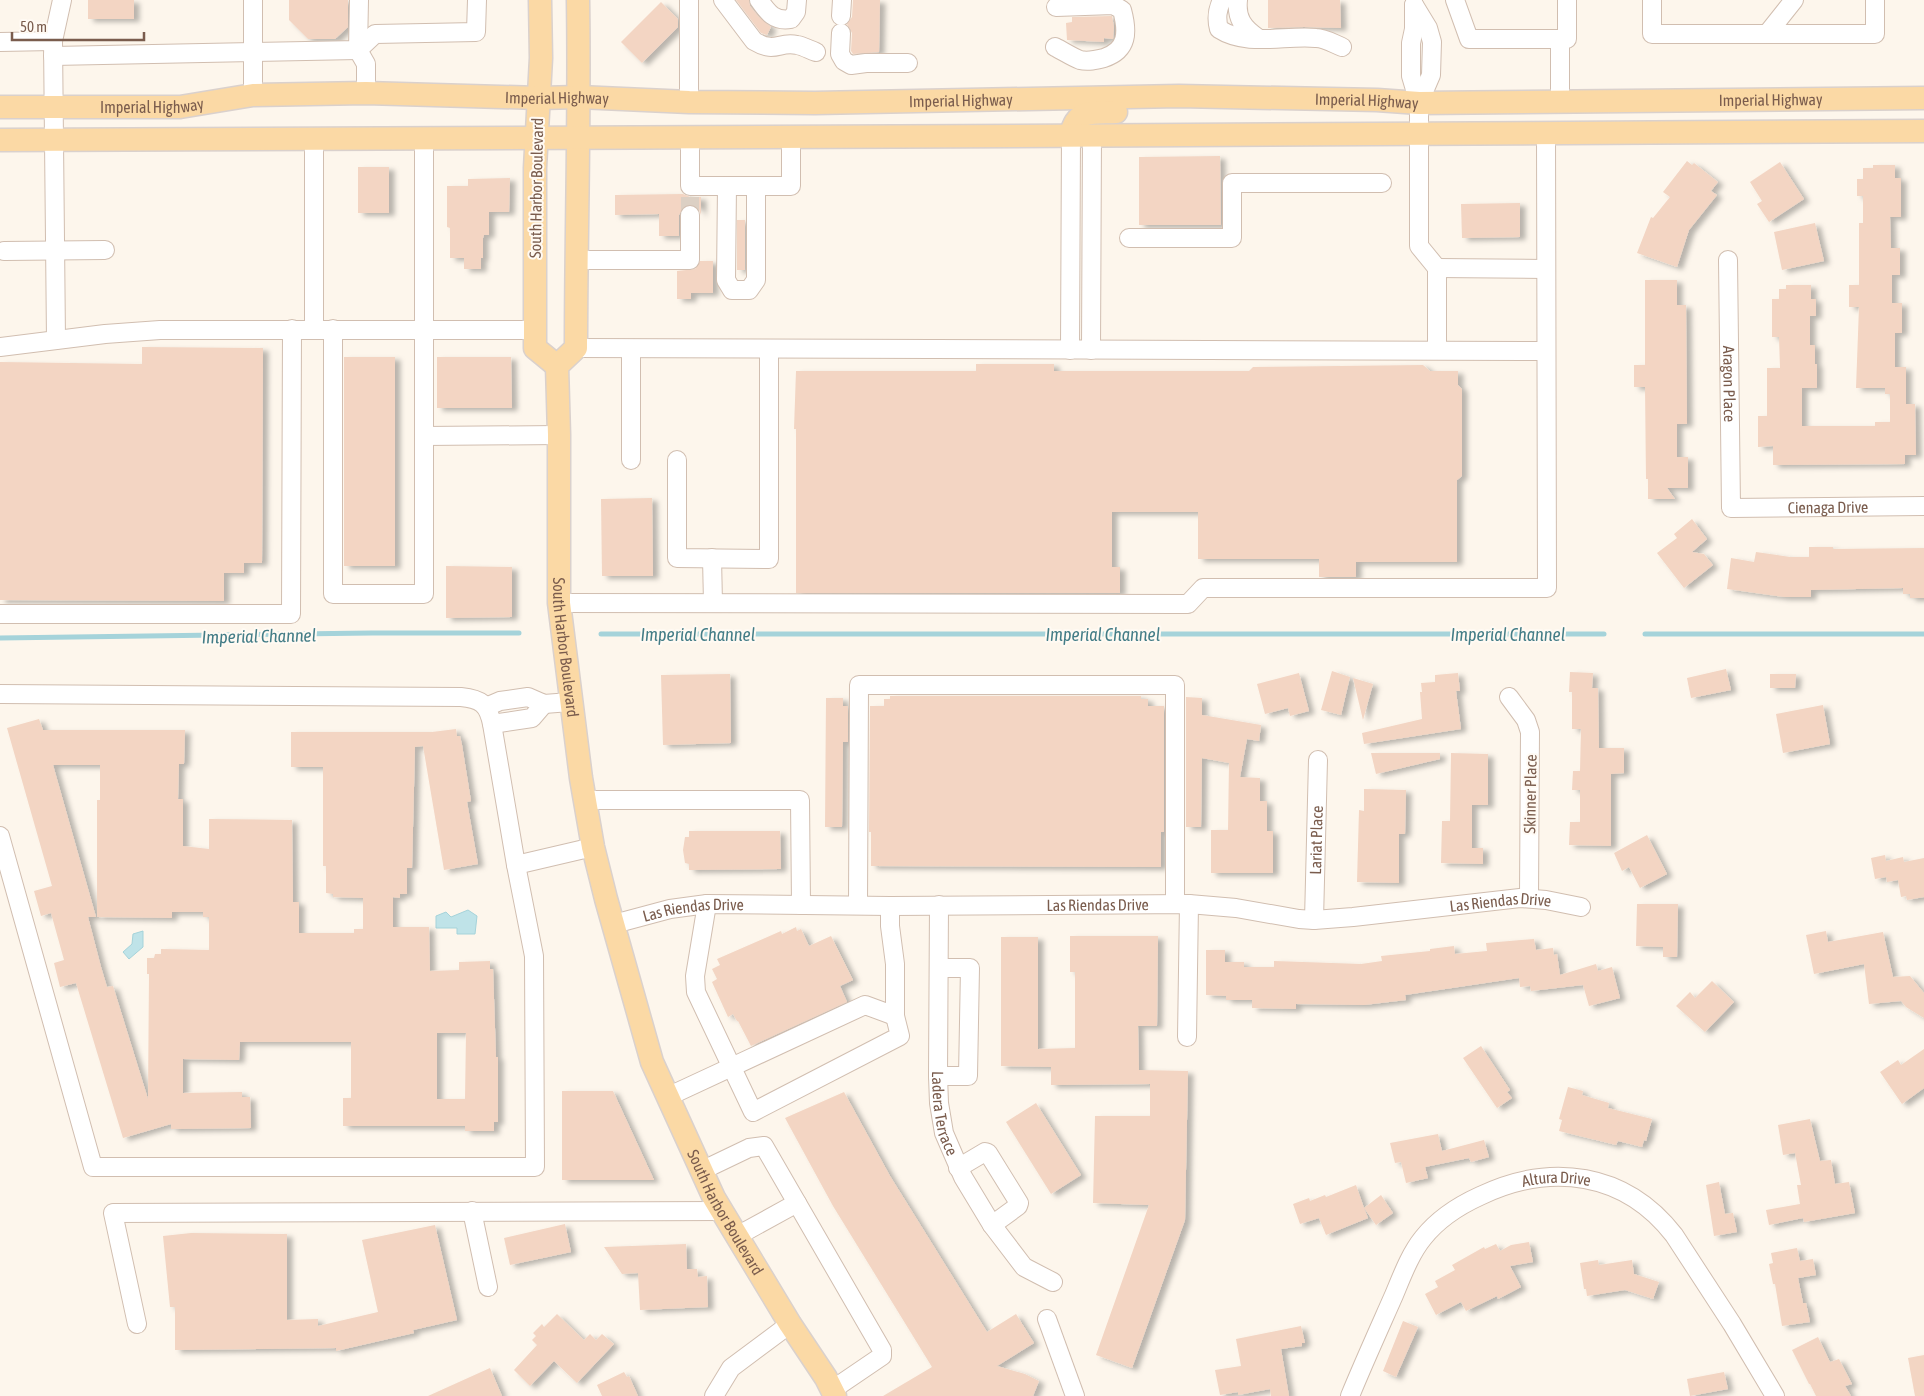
<svg xmlns="http://www.w3.org/2000/svg" width="1924" height="1396" viewBox="0 0 1924 1396" font-family="'Asap Condensed',sans-serif">
	<style>
		.water { fill: #bfe3e8; stroke: #a5d3da }
		.lines { fill: none; stroke-linecap: round; stroke-linejoin: round }
		.stream { stroke: #a5d3da; stroke-width: 5 }
		.building { fill: #f3d5c3; fill-rule: evenodd; filter: url(#shadow) }
		.minor-tunnel { stroke: #dcd0c4; stroke-width: 18; stroke-dasharray: 18 9; stroke-linecap: butt }
		.minor-casing { stroke: #d1beb0; stroke-width: 20 }
		.major-casing { stroke: #dad1cd; stroke-width: 25 }
		.minor { stroke: #fff; stroke-width: 18 }
		.major { stroke: #fbd9a5; stroke-width: 22 }
		.labels { text-anchor: middle; dominant-baseline: central; stroke-width: 4; stroke-linejoin: round; paint-order: stroke }
		.street-label { font-size: 16px; fill: #7a5c4d; stroke: #fffaf3 }
		.water-label { font-size: 18px; font-style: italic; fill: #437c86; stroke: #fffaf3 }
	</style>
	<defs>
		<filter id="shadow"><feDropShadow dx="5.5" dy="3" stdDeviation="2.5" flood-color="#0004"/></filter>
	</defs>
	<rect width="100%" height="100%" fill="#fdf6ec"/>
	<g class="water">
		<path d="M468,910L477,916L475,934H457V928H436V916L446,912L451,917Z"/>
		<path d="M143,931V947L129,959L123,952L132,944L133,934Z"/>
	</g>
	<g class="lines">
		<g class="stream">
			<path d="M601,634H1604"/>
			<path d="M1645,634H1924"/>
			<path d="M0,638L372,633H519"/>
		</g>
	</g>
	<g class="building">
		<rect x="88" y="0" width="46" height="19"/>
		<path d="M289,0H348V27L335,39H308L289,20Z"/>
		<path d="M736,0H749L750,6L758,16L771,27L767,35L761,33Z"/>
		<path d="M853,0H880L879,52L853,54L851,51L852,33L847,24L852,17Z"/>
		<path d="M1268,0H1340L1341,28L1304,27L1268,28Z"/>
		<path d="M661,2L678,19V27L642,63L621,42Z"/>
		<path d="M1112,16L1114,27L1113,39L1104,38V42L1067,40L1066,23L1072,22V17Z"/>
		<path d="M1220,156L1221,225H1139V157Z"/>
		<path d="M1687,161L1692,165L1694,163L1718,182L1711,191L1717,195L1689,230L1677,267L1637,253L1651,217L1653,218L1670,197L1663,192Z"/>
		<path d="M1780,162L1804,199L1769,222L1757,204L1762,201L1750,182Z"/>
		<path d="M1873,165H1895V178H1901V217H1890L1891,248H1900V275H1892V303H1902V333H1895V367H1906V404H1915L1916,455H1905V464L1773,465V446L1758,447V416H1767V368H1780L1779,337H1772V299H1779V289H1786V285H1811V299H1816V316H1810V345H1815V364H1817V388H1802V426H1875V422H1890V394H1885V388H1856L1859,307H1849V285H1859V223H1863V196H1857V179H1863V168H1873Z"/>
		<rect x="358" y="167" width="31" height="46"/>
		<path d="M510,178L509,212H489V235H484L483,238V258H481V269H464V258H450V228L447,227V186H468V179Z"/>
		<path d="M683,194L690,197H701V215L699,209L695,206L690,204L684,206L679,215V236H659V214L615,215V195Z"/>
		<path d="M1520,203V237L1462,238L1461,204Z"/>
		<rect x="737" y="220" width="8" height="50"/>
		<path d="M1815,223L1824,261L1782,270L1774,232Z"/>
		<path d="M700,261H713V293H691V299H677V271L695,269Z"/>
		<path d="M1645,280H1677V305H1686L1687,424H1677V457H1688V488H1667L1675,499H1648V479H1646L1645,387H1634V365H1645Z"/>
		<path d="M142,347L263,348L262,563H244V573H224V601L0,600V362L142,364Z"/>
		<rect x="344" y="357" width="51" height="209"/>
		<path d="M437,357H511L512,408H437Z"/>
		<path d="M976,364H1054V371H1249L1253,367L1423,365L1430,371H1458V385L1462,389V476L1457,480V562H1356V577H1319V559H1198V512H1112V567H1120V593H796V429H794L796,371H976Z"/>
		<path d="M652,498L653,576H602L601,499Z"/>
		<path d="M1692,519L1707,539L1692,552L1704,554L1713,565L1684,588L1657,553L1677,538L1674,534Z"/>
		<path d="M1809,547H1833V549L1924,548V598H1910V594H1903V588L1811,590V597H1784L1727,589L1731,558L1754,562L1756,552L1790,557H1809Z"/>
		<path d="M446,566L512,567V617L446,618Z"/>
		<path d="M1726,669L1731,690L1691,698L1687,678Z"/>
		<path d="M1332,671L1350,677L1341,715L1321,710Z"/>
		<path d="M1570,672L1593,673L1592,688H1598L1599,748H1624V773L1611,774V846L1569,845L1570,822H1580V790H1572L1573,771H1580L1581,729H1572V692H1569Z"/>
		<path d="M1299,673L1309,711L1290,716L1288,708L1265,714L1257,684Z"/>
		<path d="M1458,673L1460,691H1456L1461,729L1364,744L1362,733L1422,719L1420,692H1422L1421,683L1435,682V675Z"/>
		<path d="M730,674L731,743L663,745L661,675Z"/>
		<path d="M1770,674H1796L1795,688H1770Z"/>
		<path d="M1353,678L1373,684L1363,720Z"/>
		<path d="M890,696H1141V699H1148V706H1164V832H1161V867L871,866V832H869L870,706H884V699H890Z"/>
		<path d="M1186,697L1202,698V715L1261,725L1259,741L1247,739L1240,777L1260,778V801H1267V831H1273V873H1211V830H1228L1229,763L1202,758L1201,827H1186Z"/>
		<path d="M826,698H843V706H848V742H843L842,827H825Z"/>
		<path d="M1823,705L1830,744L1783,753L1776,714Z"/>
		<path d="M39,719L43,730H185L184,764H179L178,799H183V846L209,849V819L292,820L293,902H299V933H354V929H363V898L333,897V894L326,893V866H323V767H291V732H432L456,729L457,736H460L462,745L471,801L467,802L478,864L444,870L423,746L415,747L412,868H407V894H400V898L393,897V927H429L430,971L459,970V962L490,961V969H493L496,1057H498V1122H494V1131H465V1126H343V1098H351V1042H240L239,1060L183,1059V1093L242,1092V1097H250L251,1128L171,1129V1124L123,1138L76,983L60,987L54,963L64,960L51,913L41,916L34,891L52,886L7,728ZM53,765H100V800H97V917L172,918V912H203V917H209V950L161,949V954H155L154,958H147V974H149L148,1099L113,986L107,987L101,967L88,917H96ZM437,1033H466L465,1099H437Z"/>
		<path d="M1371,753H1440V759L1376,774Z"/>
		<path d="M1451,753L1488,754V805H1472V848H1483V864L1441,863L1442,821H1450Z"/>
		<path d="M1364,789L1406,790L1405,834H1399V883L1357,882L1359,810L1364,811Z"/>
		<path d="M689,831H780L781,869L689,870V864L685,863L683,850L685,837H689Z"/>
		<path d="M1647,835L1667,874L1640,888L1629,867L1622,871L1614,853Z"/>
		<path d="M1885,855L1886,861L1903,857L1904,862L1924,858V897L1907,900L1906,896L1901,897L1898,880L1887,882L1886,877L1875,879L1871,858Z"/>
		<path d="M1637,904H1678L1677,957H1663V947L1636,946Z"/>
		<path d="M796,927L797,931L801,929L809,946L831,936L853,980L840,986L847,1002L751,1046L738,1021H737L733,1014L728,1017L712,982L717,979L712,969L720,965L717,959L781,931L782,934Z"/>
		<path d="M1826,931L1828,942L1883,932L1893,977L1910,976L1924,993V1018L1906,1007L1901,1001L1869,1004L1864,964L1814,974L1806,935Z"/>
		<path d="M1070,936H1158L1157,1026H1138L1139,1070L1188,1071L1185,1220L1132,1368L1096,1355L1149,1205L1093,1203L1095,1116H1150V1084L1051,1085V1067L1001,1066V937H1038V1049L1075,1048V972H1070Z"/>
		<path d="M1534,939L1536,950L1553,948L1554,955L1557,954L1560,975L1596,964L1598,971L1612,967L1620,998L1589,1006L1583,985L1531,991L1530,986L1520,987L1519,978L1405,995L1406,1000L1364,1005L1296,1004V1009L1252,1008V1000H1226V996L1206,995V950H1225V962H1244V967H1274V961L1361,964L1382,961L1381,956L1430,951V949L1454,946L1455,954L1487,951L1486,943Z"/>
		<path d="M1712,981L1734,1002L1705,1032L1676,1006L1690,992L1695,998Z"/>
		<path d="M1481,1046L1510,1090L1507,1092L1512,1098L1497,1108L1463,1058Z"/>
		<path d="M1924,1049V1088L1902,1104L1880,1072L1898,1060L1901,1065Z"/>
		<path d="M1568,1087L1583,1091L1582,1095L1609,1103L1608,1108L1652,1119L1646,1141L1644,1140L1642,1147L1618,1141L1616,1145L1559,1131L1562,1120L1559,1119Z"/>
		<path d="M562,1091H613L654,1180H562Z"/>
		<path d="M844,1092L890,1176L987,1332L1016,1314L1034,1343L997,1366L1025,1374L1039,1381L1033,1396H883L932,1367L833,1206L785,1118Z"/>
		<path d="M1036,1103L1081,1175L1051,1194L1006,1122Z"/>
		<path d="M1810,1119L1820,1161L1831,1160L1835,1184L1849,1182L1855,1213L1804,1222L1803,1218L1769,1225L1766,1210L1800,1204L1797,1185H1801L1795,1153L1783,1155L1778,1125Z"/>
		<path d="M1438,1134L1442,1151L1484,1140L1489,1157L1471,1162L1469,1158L1425,1167L1428,1178L1406,1183L1401,1162L1395,1163L1390,1143Z"/>
		<path d="M1719,1182L1725,1214L1733,1213L1737,1232L1714,1236L1706,1185Z"/>
		<path d="M1356,1185L1364,1208L1381,1195L1393,1213L1376,1225L1364,1208L1368,1218L1326,1235L1319,1218L1300,1224L1293,1204L1309,1198L1310,1201L1325,1195L1326,1197Z"/>
		<path d="M565,1224L571,1252L510,1265L504,1238Z"/>
		<path d="M435,1225L457,1320L413,1330L414,1333L336,1351V1348L175,1350V1307H170L163,1236L191,1233L287,1234V1320L318,1319V1326L378,1312L362,1240Z"/>
		<path d="M1529,1242L1533,1262L1510,1266L1521,1287L1498,1299L1497,1296L1466,1311L1461,1302L1436,1315L1425,1294L1438,1287L1435,1281L1455,1270L1452,1265L1484,1247L1485,1249L1496,1244L1500,1251L1511,1245Z"/>
		<path d="M686,1244L687,1269H697L698,1277L707,1276L708,1307L640,1310L638,1273L622,1274L604,1247Z"/>
		<path d="M1797,1248L1800,1261L1813,1259L1816,1275L1798,1278L1803,1303H1806L1810,1322L1782,1326L1775,1284H1773L1769,1264L1773,1263L1771,1253Z"/>
		<path d="M1598,1260L1599,1265L1632,1260L1634,1274L1659,1282L1653,1299L1625,1290L1587,1296L1586,1289H1584L1580,1263Z"/>
		<path d="M557,1314L584,1340L590,1334L596,1340L602,1334L614,1344L577,1383L554,1361L530,1386L514,1370L537,1345L532,1340L536,1336L533,1333L542,1324L544,1327Z"/>
		<path d="M1403,1321L1418,1327L1396,1377L1383,1371Z"/>
		<path d="M1301,1326L1305,1343H1302V1346L1281,1349L1289,1396H1271L1270,1389L1238,1395V1392L1220,1395L1215,1370L1241,1366L1236,1339Z"/>
		<path d="M1818,1337L1830,1362L1839,1359L1852,1384L1845,1386L1851,1396H1816L1810,1384H1809L1792,1350Z"/>
		<path d="M1924,1355V1396H1915L1908,1358Z"/>
		<path d="M490,1368L502,1396H428Z"/>
		<path d="M624,1372L627,1377L629,1376L638,1396H602L597,1385Z"/>
		<path d="M1724,1372L1728,1389L1690,1396L1687,1379Z"/>
	</g>
	<g class="lines">
		<path class="minor-tunnel" d="M690,215V194"/>
		<defs>
			<g id="minor">
				<path d="M253,0V52L358,50L375,34L476,32L477,0"/>
				<path d="M359,0L358,50L366,64V93"/>
				<path d="M689,0V102"/>
				<path d="M723,0L754,41C776,54 778,41 797,45C803,46 810,50 816,52"/>
				<path d="M759,0C768,13 775,22 791,19L796,12L797,0"/>
				<path d="M1222,0C1217,10 1216,18 1219,29C1247,47 1285,35 1316,38C1325,38 1334,44 1342,47"/>
				<path d="M1238,0C1236,18 1243,28 1258,38"/>
				<path d="M1455,0L1469,39H1567V0"/>
				<path d="M1652,0V34H1875V0"/>
				<path d="M1414,5V29L1411,43V76L1419,103V246L1437,268V350"/>
				<path d="M1414,5L1428,28L1432,42L1431,75L1419,103"/>
				<path d="M841,16L842,0"/>
				<path d="M841,33L840,54L844,61L851,65L866,63H908"/>
				<path d="M1767,34L1794,0"/>
				<path d="M1560,39V102"/>
				<path d="M0,42L53,41"/>
				<path d="M1055,47C1063,51 1072,57 1080,60C1088,62 1096,60 1104,58C1128,50 1128,32 1122,10L1113,5L1056,7"/>
				<path d="M53,56L253,52V95"/>
				<path d="M314,137V329"/>
				<path d="M690,137V186H791V137"/>
				<path d="M727,186L726,280L732,290H749L756,280V186"/>
				<path d="M1129,238H1232V183H1382"/>
				<path d="M4,251L105,250"/>
				<path d="M576,260H690V215"/>
				<path id="s1" d="M1728,260L1731,508L1924,506"/>
				<path d="M1437,268L1546,269"/>
				<path d="M333,329V594H424V137"/>
				<path d="M56,340L53,41L62,0"/>
				<path d="M0,347L105,334L160,330H535"/>
				<path d="M576,348L1546,351"/>
				<path d="M1070,350L1071,135"/>
				<path d="M1091,350L1092,135"/>
				<path d="M424,436L559,435"/>
				<path d="M631,460V349"/>
				<path d="M677,460V558L769,559V349"/>
				<path d="M712,558L713,603"/>
				<path d="M559,603L1188,604L1203,588H1547L1546,134"/>
				<path d="M0,614H291L292,329"/>
				<path d="M0,694L461,697C481,699 488,704 492,724L516,865L534,956L535,1167H93L0,836"/>
				<path d="M1509,697L1526,720L1530,732L1529,898"/>
				<path d="M486,707L500,701L528,697L544,704L570,702"/>
				<path d="M492,724L532,718L544,704"/>
				<path d="M584,800H800L801,905"/>
				<path d="M516,865L593,847"/>
				<path d="M707,904L695,976L696,992L753,1112L900,1036L895,1016V964L890,926V906"/>
				<path d="M858,905L859,685H1175V904"/>
				<path id="s2" d="M939,905L938,1076L939,1103L944,1133L963,1177L992,1225L1024,1267L1053,1282"/>
				<path id="s3" d="M1314,920L1318,760"/>
				<path id="s4" d="M614,924L670,909L707,904L890,906L1189,904L1236,908L1299,919L1314,920L1353,917L1520,898L1546,900L1581,907"/>
				<path d="M1187,1037L1189,904"/>
				<path d="M938,1076H968L970,968H939"/>
				<path d="M667,1097L865,1005L895,1016"/>
				<path d="M958,1168L985,1152L988,1153L1019,1203L1018,1206L992,1225"/>
				<path d="M701,1171L749,1148L764,1146L882,1350V1356L832,1390"/>
				<path d="M472,1211L488,1287"/>
				<path d="M737,1236L797,1203"/>
				<path d="M1047,1319L1075,1396"/>
				<path d="M137,1324L113,1213L722,1211"/>
				<path d="M714,1396L731,1368L790,1324"/>
				<path id="s5" d="M1350,1396C1364,1362 1379,1329 1394,1295C1402,1276 1410,1254 1423,1238C1438,1219 1458,1206 1480,1196C1551,1162 1625,1172 1674,1235L1732,1324L1775,1396"/>
			</g>
			<g id="major">
				<path d="M540,0L541,58L535,168V348L557,366"/>
				<path id="s6" d="M578,0C580,116 576,232 576,348L557,366L559,435V603L581,778L593,847L606,899L652,1062L714,1198L790,1324L826,1378L835,1396"/>
				<path id="s7" d="M0,107H180L253,95L366,93L539,98L579,97L689,102L815,103L1179,96L1377,100L1419,103L1924,98"/>
				<path d="M1071,135C1076,108 1094,113 1116,112"/>
				<path d="M0,140C641,134 1283,139 1924,131"/>
			</g>
		</defs>
		<use href="#minor" class="minor-casing"/>
		<use href="#major" class="major-casing"/>
		<use href="#minor" class="minor"/>
		<use href="#major" class="major"/>
	</g>
	<g class="labels">
		<g class="street-label">
			<text stroke="none"><textPath href="#s7" startOffset="558">Imperial Highway</textPath></text>
			<text stroke="none"><textPath href="#s7" startOffset="962">Imperial Highway</textPath></text>
			<text stroke="none"><textPath href="#s7" startOffset="1772">Imperial Highway</textPath></text>
			<text stroke="none"><textPath href="#s7" startOffset="1368">Imperial Highway</textPath></text>
			<text stroke="none"><textPath href="#s7" startOffset="152">Imperial Highway</textPath></text>
			<text transform="translate(536 188) rotate(-89)">South Harbor Boulevard</text>
			<text stroke="none"><textPath href="#s1" startOffset="124">Aragon Place</textPath></text>
			<text stroke="none"><textPath href="#s1" startOffset="345">Cienaga Drive</textPath></text>
			<text stroke="none"><textPath href="#s6" startOffset="656">South Harbor Boulevard</textPath></text>
			<text transform="translate(1530 794) rotate(-89)">Skinner Place</text>
			<text stroke="none"><textPath href="#s3" startOffset="80">Lariat Place</textPath></text>
			<text stroke="none"><textPath href="#s4" startOffset="486">Las Riendas Drive</textPath></text>
			<text stroke="none"><textPath href="#s4" startOffset="891">Las Riendas Drive</textPath></text>
			<text stroke="none"><textPath href="#s4" startOffset="81">Las Riendas Drive</textPath></text>
			<text stroke="none"><textPath href="#s2" startOffset="209">Ladera Terrace</textPath></text>
			<text stroke="none"><textPath href="#s5" startOffset="325">Altura Drive</textPath></text>
			<text stroke="none"><textPath href="#s6" startOffset="1248">South Harbor Boulevard</textPath></text>
		</g>
		<g class="water-label">
			<text x="698" y="634">Imperial Channel</text>
			<text x="1103" y="634">Imperial Channel</text>
			<text x="1508" y="634">Imperial Channel</text>
			<text transform="translate(259 636) rotate(-1)">Imperial Channel</text>
		</g>
	</g>
	<path d="M12 32v8h132v-8" fill="none" stroke="#7a5c4d" stroke-width="2.5"/>
	<text x="20" y="32" font-size="15" fill="#7a5c4d" stroke="#fffaf3" stroke-width="4" paint-order="stroke">50 m</text>
</svg>
